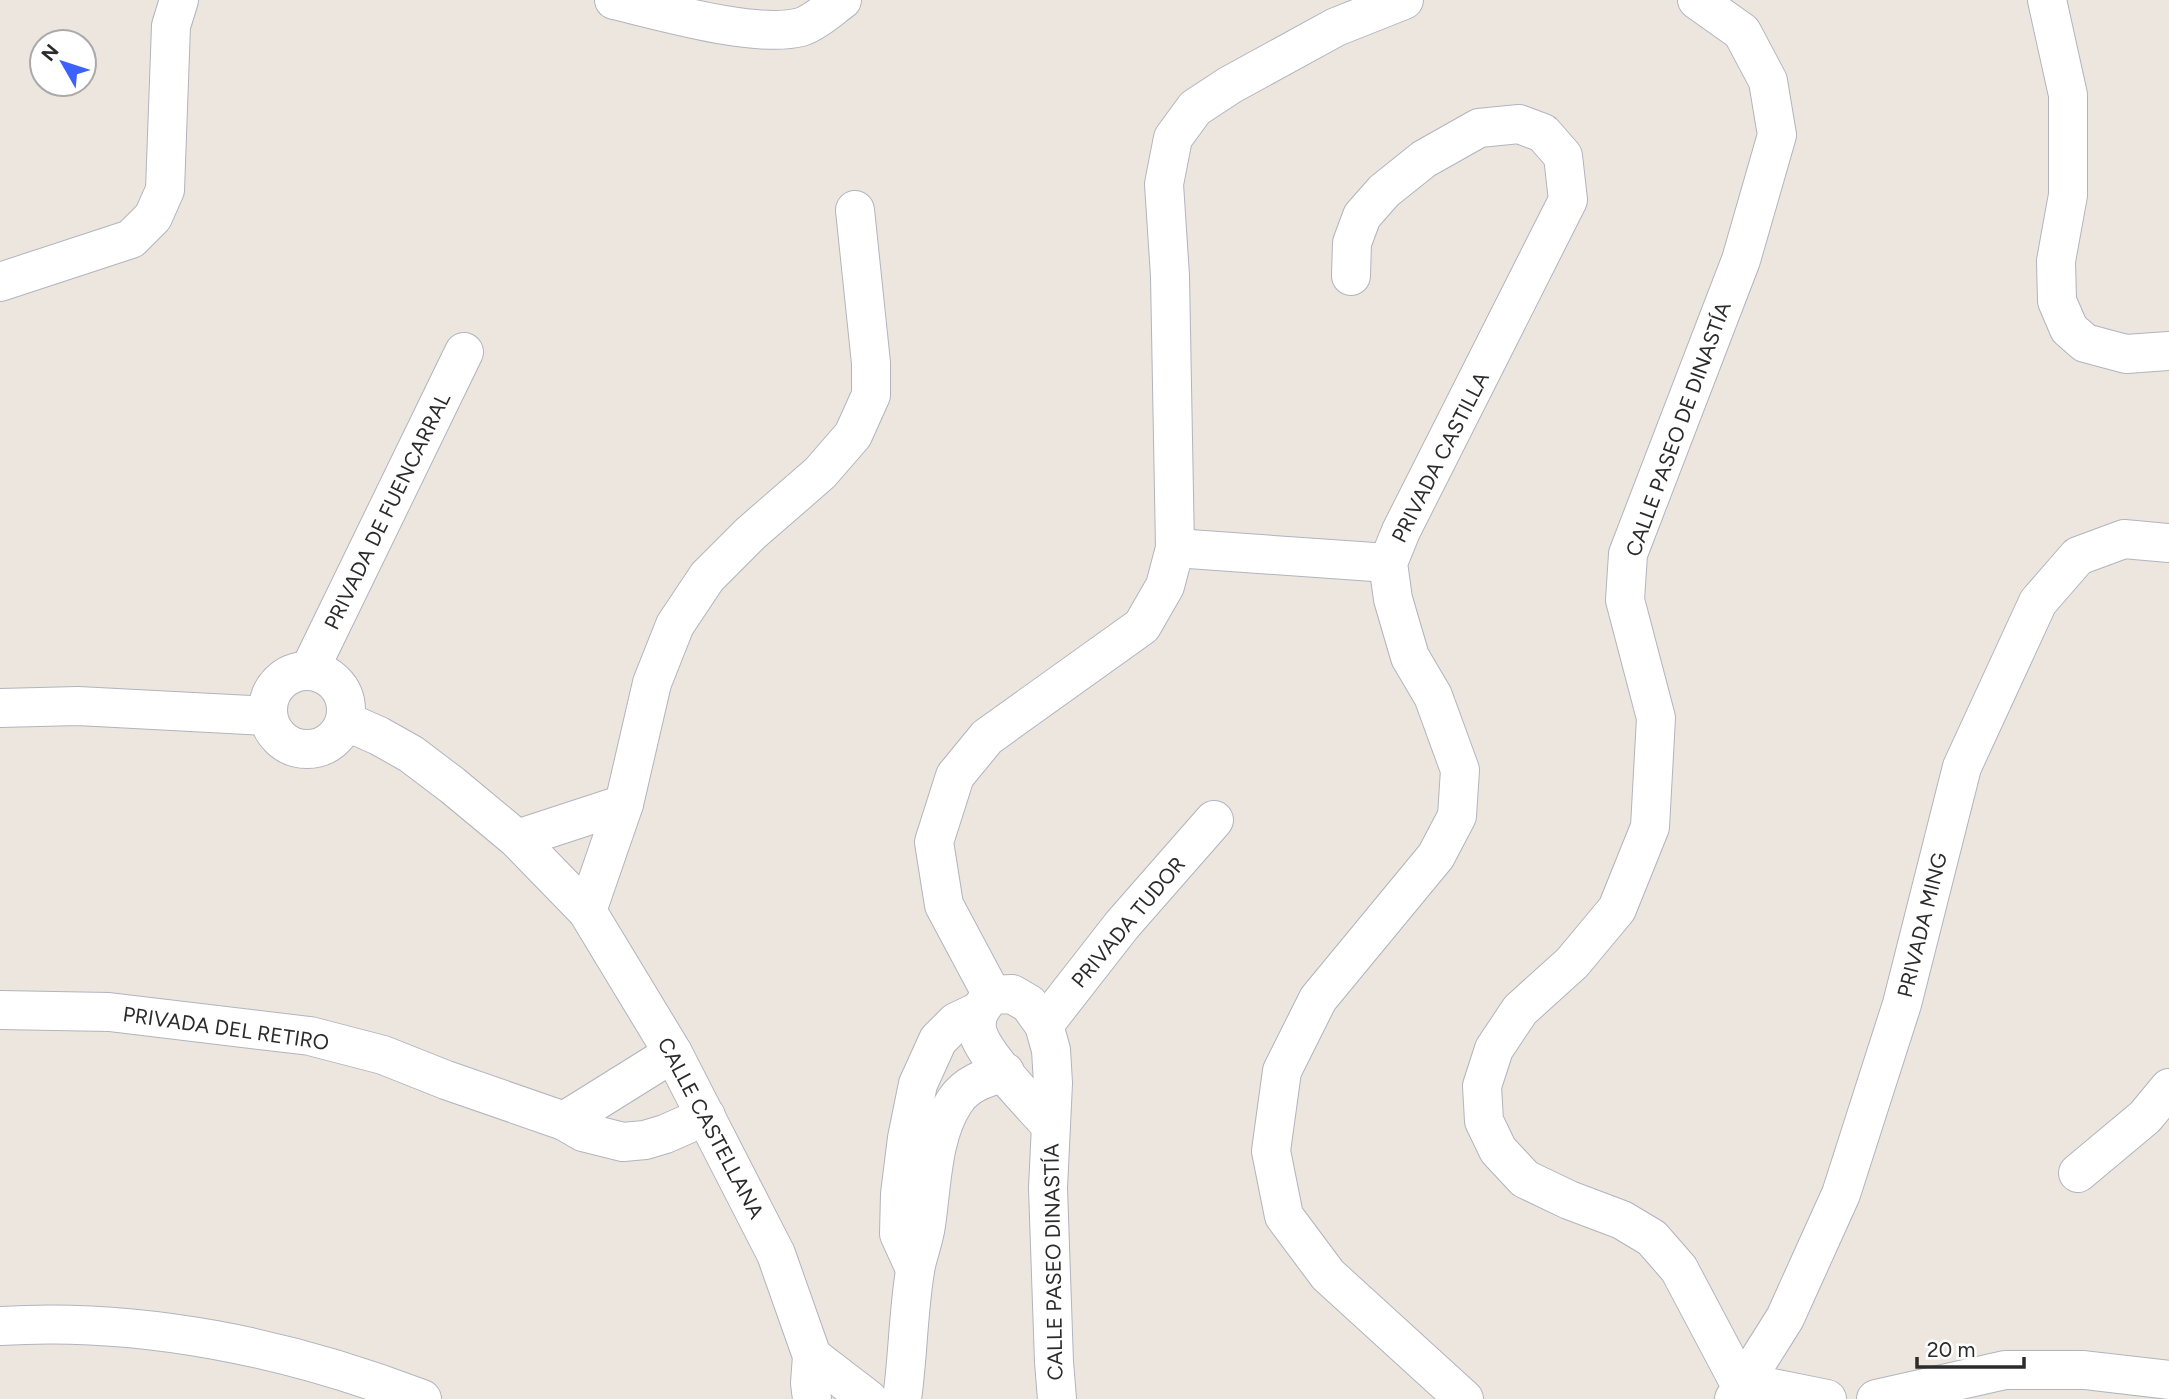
<svg xmlns="http://www.w3.org/2000/svg" width="2169" height="1399" viewBox="0 0 2169 1399" font-family="Figtree,sans-serif">
	<style>
		.lines { fill: none; stroke-linecap: round; stroke-linejoin: round }
		.street-casing { stroke: #b1b4bf; stroke-width: 40 }
		.street { stroke: #fff; stroke-width: 38 }
		.labels { text-anchor: middle; dominant-baseline: central; stroke-width: 5; stroke-linejoin: round; paint-order: stroke }
		.street-label { font-size: 21px; fill: #2b2b2b; stroke: #fff }
	</style>
	<rect width="100%" height="100%" fill="#ede6de"/>
	<g class="lines">
		<defs>
			<g id="street">
				<path d="M614,0C662,11 755,39 801,27C814,23 831,8 842,0"/>
				<path d="M1697,0L1742,32L1768,81L1777,135L1741,260L1628,554L1625,600L1656,718L1650,827L1617,909L1572,963L1520,1010L1494,1049L1482,1086L1484,1121L1498,1150L1525,1179L1569,1200L1622,1220L1652,1238L1679,1269L1742,1388"/>
				<path d="M2047,0L2068,95V195L2056,261L2057,301L2069,329L2085,343L2126,354L2169,351"/>
				<path d="M1351,276L1352,243L1362,216L1384,191L1424,159L1479,128L1519,124L1543,133L1563,156L1568,200L1401,531L1388,563L1393,599L1410,657L1433,696L1460,770L1457,816L1436,856L1318,999L1282,1071L1271,1151L1284,1216L1328,1275L1464,1399"/>
				<path d="M0,282L131,239L153,217L165,190L171,26L179,0"/>
				<path d="M1175,548L1388,563"/>
				<circle cx="307" cy="710" r="39"/>
				<path d="M309,671L464,352"/>
				<path d="M0,708L78,706L268,716"/>
				<path d="M345,721L379,736L411,754L452,785L517,839L587,911L673,1053L776,1254L812,1356L810,1383L812,1399"/>
				<path d="M517,839L624,804"/>
				<path d="M587,911L624,804L652,683L675,625L707,577L751,533L820,473L853,435L871,395V363L855,210"/>
				<path d="M992,995L944,905L934,842L955,776L987,737L1142,626L1165,586L1175,548L1170,276L1164,184L1173,138L1195,108L1230,85L1336,27L1404,0"/>
				<path d="M0,1010L109,1012L310,1036L383,1055L446,1080L564,1121L583,1132L623,1142L645,1140L665,1134L706,1116"/>
				<path d="M1044,1025L1122,925L1214,820"/>
				<path d="M564,1121L673,1053"/>
				<path d="M1050,1125C1032,1104 981,1054 977,1029C975,1014 983,1005 992,995L1012,994L1029,1004L1044,1025L1051,1050L1053,1083L1048,1188L1054,1362L1057,1399"/>
				<path d="M2078,1173L2145,1117L2169,1088"/>
				<path d="M915,1269L899,1234L900,1194L907,1138L918,1084L938,1040L956,1022L979,1011"/>
				<path d="M0,1326C143,1317 290,1348 422,1399"/>
				<path d="M812,1356L868,1399"/>
				<path d="M1742,1388H1772L1827,1399"/>
				<path d="M902,1399C908,1357 908,1314 915,1271C917,1256 924,1241 926,1225C932,1185 932,1135 955,1101C967,1083 985,1078 1005,1072"/>
				<path d="M1734,1399L1785,1318L1841,1194L1902,1004L1962,767L2038,602L2078,556L2124,539L2169,543"/>
				<path d="M1876,1399L2005,1370H2084L2169,1380"/>
			</g>
		</defs>
		<use href="#street" class="street-casing"/>
		<use href="#street" class="street"/>
	</g>
	<g class="labels">
		<g class="street-label">
			<text transform="translate(1678 429) rotate(-70)">CALLE PASEO DE DINASTÍA</text>
			<text transform="translate(1440 457) rotate(-63)">PRIVADA CASTILLA</text>
			<text transform="translate(387 511) rotate(-64)">PRIVADA DE FUENCARRAL</text>
			<text transform="translate(1128 922) rotate(-50)">PRIVADA TUDOR</text>
			<text transform="translate(1922 925) rotate(-76)">PRIVADA MING</text>
			<text transform="translate(226 1028) rotate(8)">PRIVADA DEL RETIRO</text>
			<text transform="translate(711 1128) rotate(62)">CALLE CASTELLANA</text>
			<text transform="translate(1053 1262) rotate(-91)">CALLE PASEO DINASTÍA</text>
		</g>
	</g>
	<g transform="translate(63 63) rotate(309)"><circle r="33" fill="#ffffff" stroke="#aaaaaa" stroke-width="2"/>
	<path d="M0-5L12 26L0 18L-12 26Z" fill="#3d62fb"/>
	<text y="-10" font-size="19" font-weight="bold" text-anchor="middle" fill="#2b2b2b">N</text>
	</g>
	<path d="M1917 1357v10h107v-10" fill="none" stroke="#2b2b2b" stroke-width="3.5"/>
	<text x="1927" y="1357" font-size="21" fill="#2b2b2b" stroke="#ffffff" stroke-width="5" paint-order="stroke">20 m</text>
</svg>
